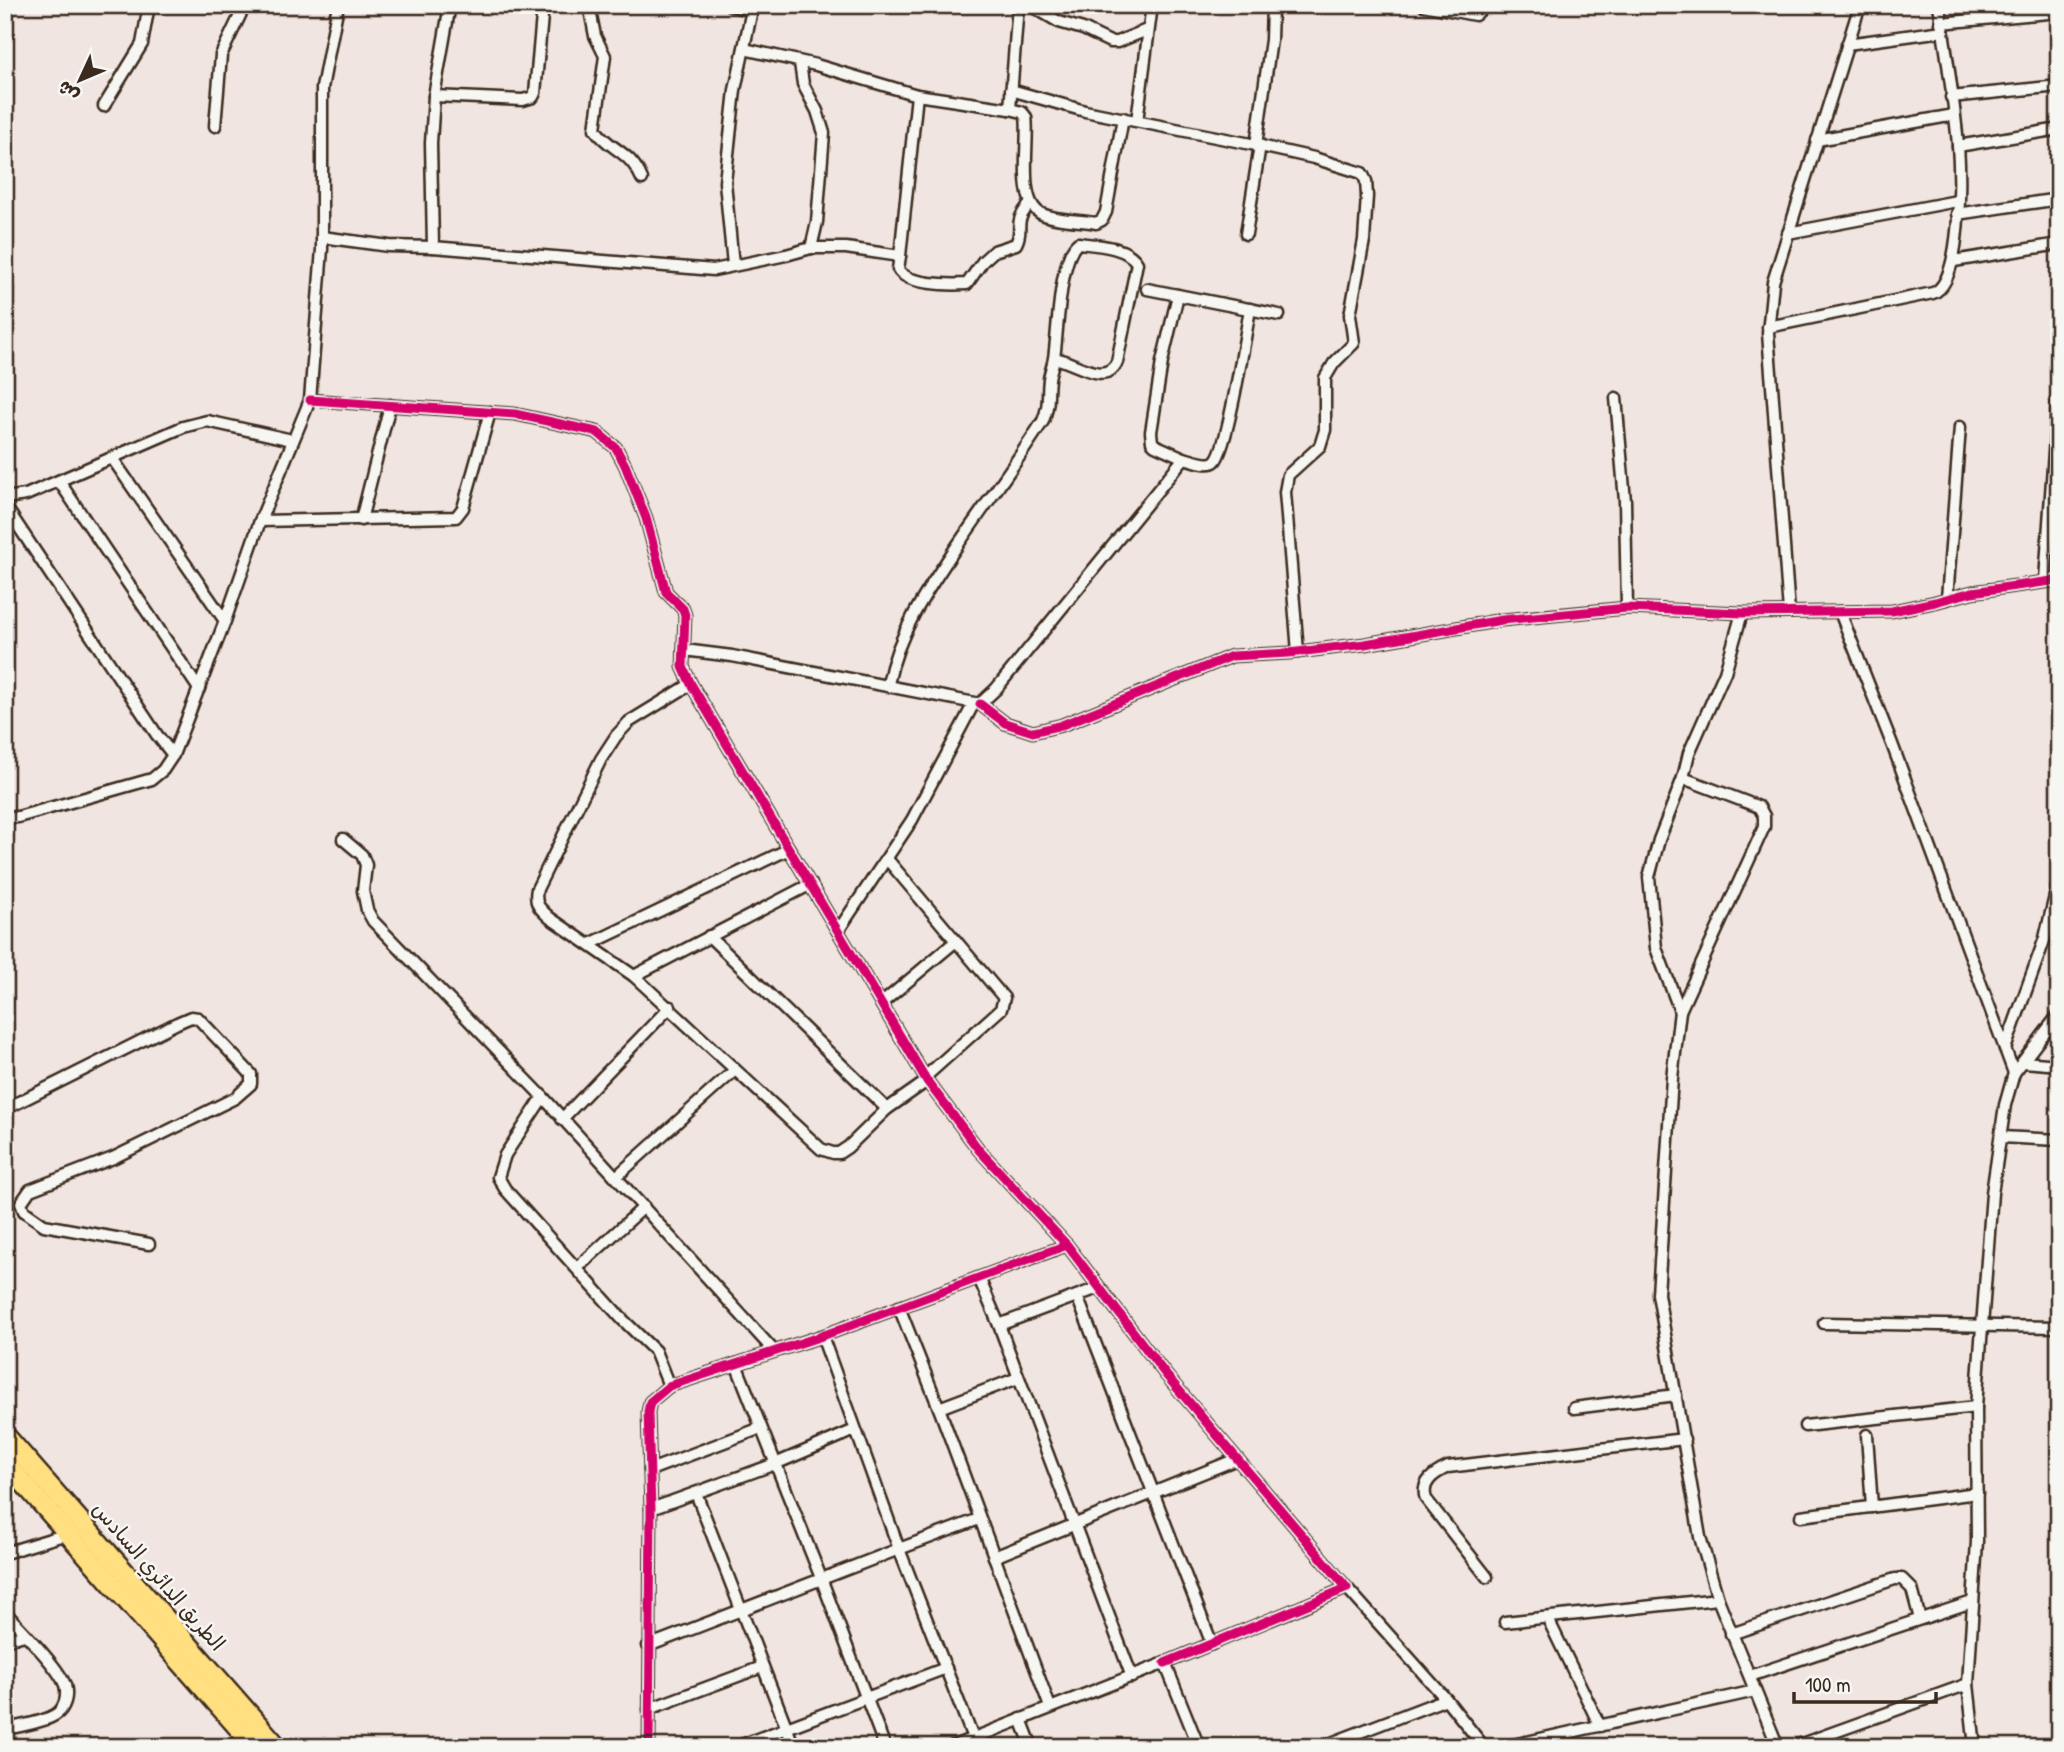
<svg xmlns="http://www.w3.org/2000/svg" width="2064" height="1752" viewBox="0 0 2064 1752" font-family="'Patrick Hand','Playpen Sans Arabic',sans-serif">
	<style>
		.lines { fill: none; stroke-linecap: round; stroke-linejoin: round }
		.street-casing { stroke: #3b2a1e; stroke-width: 15 }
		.highway-casing { stroke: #3b2a1e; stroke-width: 23 }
		.street { stroke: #f6f6f2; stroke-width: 10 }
		.highway { stroke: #ffdf80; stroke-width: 18 }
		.cycleway-casing { stroke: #f6f6f2; stroke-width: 13 }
		.cycleway { stroke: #d6006c; stroke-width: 9 }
		.labels { text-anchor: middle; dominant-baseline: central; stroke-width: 5; stroke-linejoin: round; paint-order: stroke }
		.street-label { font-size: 21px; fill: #3b2a1e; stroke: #f6f6f2 }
	</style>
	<rect width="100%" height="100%" fill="#f1e5e1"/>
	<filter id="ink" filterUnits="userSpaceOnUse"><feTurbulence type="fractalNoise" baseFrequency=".0143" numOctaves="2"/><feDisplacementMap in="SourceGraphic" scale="14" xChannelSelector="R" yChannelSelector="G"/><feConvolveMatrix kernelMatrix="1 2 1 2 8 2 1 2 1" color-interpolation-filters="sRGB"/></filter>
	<g filter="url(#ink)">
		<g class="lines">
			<defs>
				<g id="street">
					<path d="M589,5L595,36L605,56L595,129C610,151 630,150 642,179"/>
					<path d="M730,5L752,11"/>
					<path d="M1030,5L1059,22L1083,29L1110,42H1117L1147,30"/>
					<path d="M1423,5L1475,15L1486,5"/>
					<path d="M1941,23L2059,12"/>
					<path d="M1847,44L1943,31"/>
					<path d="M744,49L816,65L917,95L1010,109L1018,5"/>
					<path d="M1011,90L1085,111L1256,145L1314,158L1362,173L1366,181L1367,196L1364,240L1350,315L1354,343L1334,363L1325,378V430L1320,446L1288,475L1285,492L1298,652"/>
					<path d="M434,96L523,100L533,97L535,93L543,5"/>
					<path d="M1951,97L2059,86"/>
					<path d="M104,106L142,44L149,5"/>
					<path d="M1010,109L1022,112L1026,117C1030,140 1016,203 1042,214C1058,221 1079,220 1096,223L1102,220L1106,212L1123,118"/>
					<path d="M1137,121L1152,5"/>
					<path d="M215,126L221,55L245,5"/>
					<path d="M1817,140L1954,115"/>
					<path d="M1256,145L1271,40L1272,5"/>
					<path d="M1958,146L2059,129"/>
					<path d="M1957,214L2059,199"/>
					<path d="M1788,233L1957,201"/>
					<path d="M1246,234L1260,145"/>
					<path d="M322,237L389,246L433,247L714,270L786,255L811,248L817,222L824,133L817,111L803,84L800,63"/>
					<path d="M433,247L431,143L434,96L450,5"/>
					<path d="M811,248H846L900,256L917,95"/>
					<path d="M900,256L898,269C906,285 950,285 967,284L983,261L994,251L1016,244C1025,227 1011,225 1030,204"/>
					<path d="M1954,261L2059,244"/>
					<path d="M733,265L725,182L735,90L753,5"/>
					<path d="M1147,289L1279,315"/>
					<path d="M1178,295L1162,362L1151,432L1152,442L1155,445L1184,458"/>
					<path d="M1768,327L1933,293C1963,283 1960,173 1958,145C1954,98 1946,51 1939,5"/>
					<path d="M1616,398L1625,501L1627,608"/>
					<path d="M310,400L515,414L597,432L616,448L625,465L646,518L666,592L683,609L685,615L683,667L691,684L927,1081L979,1150L1067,1245"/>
					<path d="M112,458L225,621"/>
					<path d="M59,481L199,689"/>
					<path d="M5,498L26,495L183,427L207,421L292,440"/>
					<path d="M5,506L157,735L173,755"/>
					<path d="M361,520L390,405"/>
					<path d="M260,521L456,517L463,508L490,412"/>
					<path d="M2045,580L2059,380"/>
					<path d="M1947,599L1960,427"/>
					<path d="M1789,612L1768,333L1773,282L1860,5"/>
					<path d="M1840,612L1892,744L2014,1073"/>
					<path d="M684,650L732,656L980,704L996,689L1184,458C1192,460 1209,467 1215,461C1227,451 1246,332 1250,309"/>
					<path d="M691,684L629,722L616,736L601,759L537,889C534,904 539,908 550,918L634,976L821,1149L833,1153H839L848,1147L887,1109L927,1081"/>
					<path d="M888,684C898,632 928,589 957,546C986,504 1016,463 1043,421C1050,403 1047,396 1049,379C1050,372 1053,365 1054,358C1058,333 1059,258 1078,243C1096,245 1127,246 1137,263L1117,362C1105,387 1074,361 1054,358"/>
					<path d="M980,704L1005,723L1033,732L1062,725L1232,656L1289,653L1365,644L1502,620L1627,608L1742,613L1892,611L1935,602L1972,592L2059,580"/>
					<path d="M1683,778L1759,807L1764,816V827L1680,1011L1672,1078L1658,1294L1700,1537L1718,1599L1778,1747"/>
					<path d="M5,817H18L152,779L163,770L173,755L225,621L260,521L310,400L322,249V88L338,5"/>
					<path d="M343,839L362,855L366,865L363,891L367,910L373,921L543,1097L774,1351"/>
					<path d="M887,859L1004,998L1001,1009L925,1077"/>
					<path d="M838,931L912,820L974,703"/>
					<path d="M709,936L887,1109"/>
					<path d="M590,944L789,849"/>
					<path d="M634,976L811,884"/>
					<path d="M882,1003L956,941"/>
					<path d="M1680,1011L1656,948L1649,877L1659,840L1683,778L1689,753L1725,672L1742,613"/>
					<path d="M2005,1049L2045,938L2059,879"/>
					<path d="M2023,1062L2059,1065"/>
					<path d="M543,1097L505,1155L498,1177L505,1189L622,1319L655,1351L669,1386"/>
					<path d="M5,1109L177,1023L191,1017L198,1018L251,1074V1084L235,1098L113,1158L30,1190L21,1203L24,1211L44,1225L149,1244"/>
					<path d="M562,1119L670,1007"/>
					<path d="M2001,1137L2059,1140"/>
					<path d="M616,1177L735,1070"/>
					<path d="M577,1268L644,1207"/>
					<path d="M979,1278L999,1325L1132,1677"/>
					<path d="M1077,1296L1212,1644"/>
					<path d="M899,1307L939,1408L1050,1707"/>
					<path d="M1824,1323L2059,1327"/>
					<path d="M999,1325L1098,1288"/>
					<path d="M736,1364L821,1578L885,1747"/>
					<path d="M939,1408L1018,1378"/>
					<path d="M1574,1408L1676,1395"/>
					<path d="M1805,1426L1976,1407"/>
					<path d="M1867,1435L1872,1507"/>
					<path d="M650,1470L761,1428"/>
					<path d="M696,1493L794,1747"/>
					<path d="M651,1509L775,1464L855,1430"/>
					<path d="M1801,1516L1977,1493"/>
					<path d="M5,1553L67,1534"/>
					<path d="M994,1557L1237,1459"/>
					<path d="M1487,1577L1426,1499C1420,1482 1435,1473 1448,1467L1684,1439"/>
					<path d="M1347,1588L1446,1699L1484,1747"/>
					<path d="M5,1612C20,1629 58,1666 65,1685C68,1696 65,1709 55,1715C42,1723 22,1725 8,1729"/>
					<path d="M1548,1619L1600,1726"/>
					<path d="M1505,1622L1718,1599"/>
					<path d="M1731,1634L1895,1579H1902L1912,1589L1920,1619"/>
					<path d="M5,1640L25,1635"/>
					<path d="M648,1646L899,1549L822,1336"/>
					<path d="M1750,1676L1972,1602"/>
					<path d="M649,1709L762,1667"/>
					<path d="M1021,1719L1032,1747"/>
					<path d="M973,1738L899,1549L979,1519"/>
					<path d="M649,1747L651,1509L648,1412L650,1402L669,1386L822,1336L1067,1245L1166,1375L1347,1588L1165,1663"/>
					<path d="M736,1747L946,1668"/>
					<path d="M951,1747L1165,1663L1199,1747"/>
					<path d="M1321,1747L1446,1699"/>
					<path d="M1504,1747L1755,1691"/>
					<path d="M1793,1747L1968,1684"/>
					<path d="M1975,1747L1968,1684L1977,1541L1976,1407L1992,1193L2005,1105L2014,1073L2059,1014"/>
				</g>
				<g id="highway">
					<path d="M5,1435L278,1747"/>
					<path d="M5,1462L255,1747"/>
				</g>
			</defs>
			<use href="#street" class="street-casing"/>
			<use href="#highway" class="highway-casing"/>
			<use href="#street" class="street"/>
			<use href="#highway" class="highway"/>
			<defs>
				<g id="cycleway">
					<path d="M310,400L515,414L597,432L616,448L625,465L646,518L666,592L683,609L685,615L683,667L691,684L927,1081L979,1150L1067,1245"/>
					<path d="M980,704L1005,723L1033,732L1062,725L1232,656L1289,653L1365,644L1502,620L1627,608L1742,613L1892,611L1935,602L1972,592L2059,580"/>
					<path d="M649,1747L651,1509L648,1412L650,1402L669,1386L822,1336L1067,1245L1166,1375L1347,1588L1165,1663"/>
				</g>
			</defs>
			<use href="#cycleway" class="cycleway-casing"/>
			<use href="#cycleway" class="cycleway"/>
		</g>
	</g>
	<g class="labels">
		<g class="street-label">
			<text transform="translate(159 1576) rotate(49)">الطريق الدائري السادس</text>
		</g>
	</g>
	<rect width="2064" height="1752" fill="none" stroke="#f6f6f2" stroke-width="28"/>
	<rect x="14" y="14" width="2036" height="1724" fill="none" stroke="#3b2a1e" stroke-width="2.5" filter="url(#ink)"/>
	<g transform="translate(80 80) rotate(226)" stroke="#f6f6f2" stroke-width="5" paint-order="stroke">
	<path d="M0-5L12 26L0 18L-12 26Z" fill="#3b2a1e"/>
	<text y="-10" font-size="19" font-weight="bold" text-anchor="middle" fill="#3b2a1e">ش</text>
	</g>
	<path d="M1794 1692v10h142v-10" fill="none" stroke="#3b2a1e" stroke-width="3.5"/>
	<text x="1805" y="1692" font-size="21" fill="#3b2a1e" stroke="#f6f6f2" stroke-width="5" paint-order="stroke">100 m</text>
</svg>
